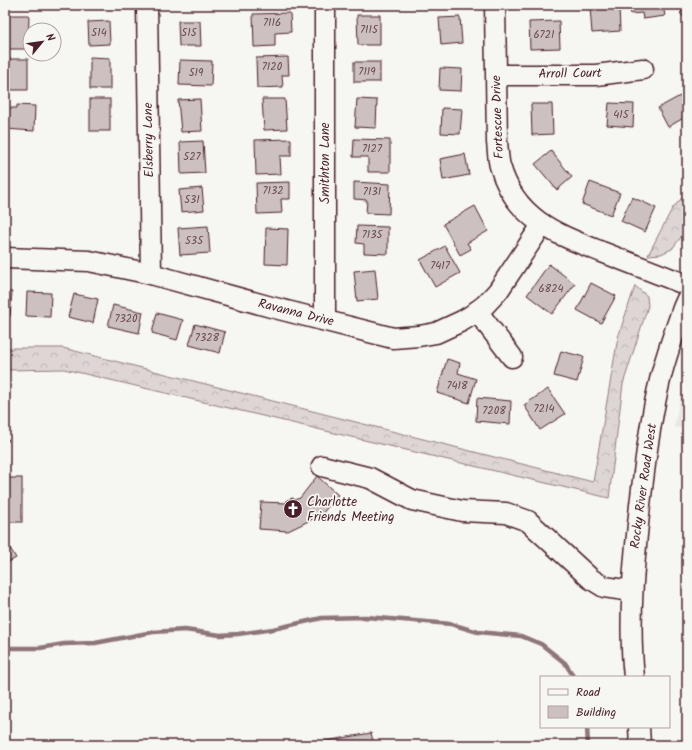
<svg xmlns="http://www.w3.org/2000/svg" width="692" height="750" viewBox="0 0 692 750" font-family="Kalam,sans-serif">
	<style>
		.built { fill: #e9e6e3 }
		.forest { fill: url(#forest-crowns); stroke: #947a80 }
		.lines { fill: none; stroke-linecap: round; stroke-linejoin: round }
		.stream { stroke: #8e747a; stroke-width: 4.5 }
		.building { fill: #ccc1c0; stroke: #4a1f2b }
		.minor-casing { stroke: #4a1f2b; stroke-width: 23 }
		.minor { stroke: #f6f6f2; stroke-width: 20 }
		.labels { text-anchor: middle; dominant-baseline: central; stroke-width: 3.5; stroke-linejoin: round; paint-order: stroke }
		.number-label { font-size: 11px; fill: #6a4850 }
		.street-label { font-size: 13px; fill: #4a1f2b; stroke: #f6f6f2 }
		.poi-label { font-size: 13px; fill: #4a1f2b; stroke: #f6f6f2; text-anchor: start }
	</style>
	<defs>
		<pattern id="forest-crowns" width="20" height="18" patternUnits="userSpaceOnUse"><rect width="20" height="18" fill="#ddd6d5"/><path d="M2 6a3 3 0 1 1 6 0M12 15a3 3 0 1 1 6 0" fill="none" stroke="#bfb7b7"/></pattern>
	</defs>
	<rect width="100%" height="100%" fill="#f6f6f2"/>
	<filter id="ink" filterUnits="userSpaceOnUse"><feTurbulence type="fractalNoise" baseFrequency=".025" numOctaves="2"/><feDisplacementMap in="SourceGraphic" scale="8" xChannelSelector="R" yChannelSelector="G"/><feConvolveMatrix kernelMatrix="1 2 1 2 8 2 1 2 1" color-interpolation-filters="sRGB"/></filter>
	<g filter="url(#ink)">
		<path class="built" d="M687,367V429L674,427Z"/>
		<g class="forest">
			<path d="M687,192V229L672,249L661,254L648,255L672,209Z"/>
			<path d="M635,286L647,296L648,306L623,384L609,498L64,369L5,370V348H63L593,482L618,337Z"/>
		</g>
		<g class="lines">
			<g class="stream">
				<path d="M5,648H40L64,644L95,643L153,632L185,630L220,635L238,634L273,629L322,618L366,617L451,624L478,632L521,636L541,644L565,663L574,677"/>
				<path d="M587,727L588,745"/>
			</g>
		</g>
		<g class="building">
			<path d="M354,5H388V6L354,7Z"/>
			<path d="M619,5L620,31L592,33L590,7Z"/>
			<path d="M629,5H663L665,16L643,19L642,13L631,14Z"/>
			<path d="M687,7V21L680,13Z"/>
			<path d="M290,13L291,32L275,33V46L254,47L253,14Z"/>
			<path d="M5,15H29L28,49H5Z"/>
			<path d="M357,15H380V45H358Z"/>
			<path d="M460,17L462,43L441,45L439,18Z"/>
			<path d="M109,21L110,44L89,45L88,22Z"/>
			<path d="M178,21H200L201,46H179Z"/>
			<path d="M559,21L560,48L530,49L529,22Z"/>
			<path d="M90,57L110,58V89H90Z"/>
			<path d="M288,57L289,75H282L283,87L257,88L256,58Z"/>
			<path d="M7,59H28V90H6Z"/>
			<path d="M180,60L212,61L211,86L179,85Z"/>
			<rect x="354" y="62" width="26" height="20"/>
			<path d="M440,68L462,69L461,91L439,90Z"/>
			<path d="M680,96L687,109V116L668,127L658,108Z"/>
			<rect x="90" y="99" width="20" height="32"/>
			<path d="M200,99L202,131L181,132L178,100Z"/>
			<path d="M262,99H285L287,129L264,130Z"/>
			<path d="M357,99L377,100L376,128L355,127Z"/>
			<path d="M609,103L634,104L633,127L607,125Z"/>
			<path d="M531,104H552L553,134L532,135Z"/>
			<path d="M17,105L35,106L34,131L5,129V108H17Z"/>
			<path d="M442,108L462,109L460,134L441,133Z"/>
			<path d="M291,139V156H280L281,174L256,175L255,140Z"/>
			<path d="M354,139L390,140V172H368V157H353Z"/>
			<path d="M203,141L205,173L181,174L180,142Z"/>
			<path d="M551,151L572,177L557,190L535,164Z"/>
			<path d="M465,154L469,175L443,180L440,159Z"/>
			<path d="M290,182V199H281L282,213L257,214L256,183Z"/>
			<path d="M354,182L390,184L389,214L366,213L367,200L354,199Z"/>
			<path d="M590,182L620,193L611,215L582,204Z"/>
			<path d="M202,188L204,210L181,212L179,190Z"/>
			<path d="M632,197L656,208L645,232L621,221Z"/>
			<path d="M475,206L488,231L467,243L471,249L460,255L443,224Z"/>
			<path d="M208,226L210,253L180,255L178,228Z"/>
			<path d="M357,226L388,227V254L364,253V244L356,243Z"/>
			<path d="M266,228L288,229L287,265L265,264Z"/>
			<path d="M445,246L460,273L435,287L420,260Z"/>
			<path d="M549,264L575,284L552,314L527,295Z"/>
			<path d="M375,269L378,299L357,301L354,271Z"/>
			<path d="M591,283L616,296L601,323L577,310Z"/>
			<path d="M5,292H12L10,316L5,315Z"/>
			<path d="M27,292L51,293L50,317L26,316Z"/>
			<path d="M74,294L98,299L93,323L68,317Z"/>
			<path d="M113,305L143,312L139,333L108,326Z"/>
			<path d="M157,313L183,320L177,340L152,333Z"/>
			<path d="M195,324L225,332L220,353L189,345Z"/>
			<path d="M561,351L584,357L577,382L554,376Z"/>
			<path d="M447,359L460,363L458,373L476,379L469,403L437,393Z"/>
			<path d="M548,389L565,414L540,430L524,405Z"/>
			<path d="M477,398L511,401L510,424L476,421Z"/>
			<path d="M5,436L9,440L5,445Z"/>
			<path d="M317,476L338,495L321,515L288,531L259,529L261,502L287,503V500L293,498L294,500L300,498Z"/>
			<rect x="5" y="478" width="17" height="44"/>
			<path d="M5,540L16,558L5,564Z"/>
			<path d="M371,733L374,745H320V742Z"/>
		</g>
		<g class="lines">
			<defs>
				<g id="minor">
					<path d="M147,5L151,274"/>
					<path d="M325,5V320"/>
					<path d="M495,5L497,142C498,150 498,159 500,166C515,219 556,234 602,252C631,263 659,274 687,285"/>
					<path d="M497,75H596L643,69"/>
					<path d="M5,258L89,261L151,274L271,307L393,338L419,336L436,333L462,321L472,315L485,305L498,291L542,225"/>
					<path d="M477,311L512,357"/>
					<path d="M322,466L370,478L412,500L462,511L506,513L528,521L591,579L604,587L632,591"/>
					<path d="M634,677C628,620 634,562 640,505C645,463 650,421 660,380C666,355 675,331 683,308L687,299"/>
					<path d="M639,727L640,745"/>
				</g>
			</defs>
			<use href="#minor" class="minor-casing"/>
			<use href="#minor" class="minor"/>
		</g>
	</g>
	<defs>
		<symbol id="church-disc" viewBox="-11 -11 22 22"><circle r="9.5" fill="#4a1f2b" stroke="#f6f6f2"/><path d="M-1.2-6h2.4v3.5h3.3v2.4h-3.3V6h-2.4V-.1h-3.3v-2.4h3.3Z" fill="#fff"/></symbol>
	</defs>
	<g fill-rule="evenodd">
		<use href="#church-disc" x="282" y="498" width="22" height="22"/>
	</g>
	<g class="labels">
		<g class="number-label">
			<text x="272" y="23">7116</text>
			<text x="369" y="30">7115</text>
			<text x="99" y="33">514</text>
			<text x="189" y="33">515</text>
			<text x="544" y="35">6721</text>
			<text x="272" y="67">7120</text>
			<text x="367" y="72">7119</text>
			<text x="196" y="73">519</text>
			<text x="621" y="115">415</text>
			<text x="372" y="149">7127</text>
			<text x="192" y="157">527</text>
			<text x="273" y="191">7132</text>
			<text x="372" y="192">7131</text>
			<text x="192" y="200">531</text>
			<text x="372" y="235">7135</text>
			<text x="194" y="241">535</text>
			<text x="440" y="266">7417</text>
			<text x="551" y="289">6824</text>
			<text x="126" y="319">7320</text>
			<text x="207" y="338">7328</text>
			<text x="457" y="386">7418</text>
			<text x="544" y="409">7214</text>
			<text x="494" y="411">7208</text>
		</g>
		<g class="street-label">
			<text transform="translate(570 74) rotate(-1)">Arroll Court</text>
			<text transform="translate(498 117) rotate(-92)">Fortescue Drive</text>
			<text transform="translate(149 140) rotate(-91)">Elsberry Lane</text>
			<text transform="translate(325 163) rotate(-90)">Smithton Lane</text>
			<text transform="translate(296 313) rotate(14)">Ravanna Drive</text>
			<text transform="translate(644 486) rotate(-82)">Rocky River Road West</text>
		</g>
		<g class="poi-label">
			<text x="307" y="502">Charlotte<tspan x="307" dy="15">Friends Meeting</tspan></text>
		</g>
	</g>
	<rect width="692" height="750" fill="none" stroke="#f6f6f2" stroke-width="20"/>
	<rect x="10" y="10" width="672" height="730" fill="none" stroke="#4a1f2b" stroke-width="1.5" filter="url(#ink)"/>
	<rect x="540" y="676" width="130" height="52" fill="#f6f6f2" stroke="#b1a0a2"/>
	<rect x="548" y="689" width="20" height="6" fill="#f6f6f2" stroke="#b1a0a2"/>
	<text x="576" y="696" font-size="12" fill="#4a1f2b">Road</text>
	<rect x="548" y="706" width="20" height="12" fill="#ccc1c0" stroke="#b1a0a2"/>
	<text x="576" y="716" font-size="12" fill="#4a1f2b">Building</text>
	<g transform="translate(42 42) rotate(61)"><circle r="19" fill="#f6f6f2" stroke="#b1a0a2"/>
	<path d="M0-3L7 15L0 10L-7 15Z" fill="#4a1f2b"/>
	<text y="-6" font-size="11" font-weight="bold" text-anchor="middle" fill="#4a1f2b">N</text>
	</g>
</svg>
